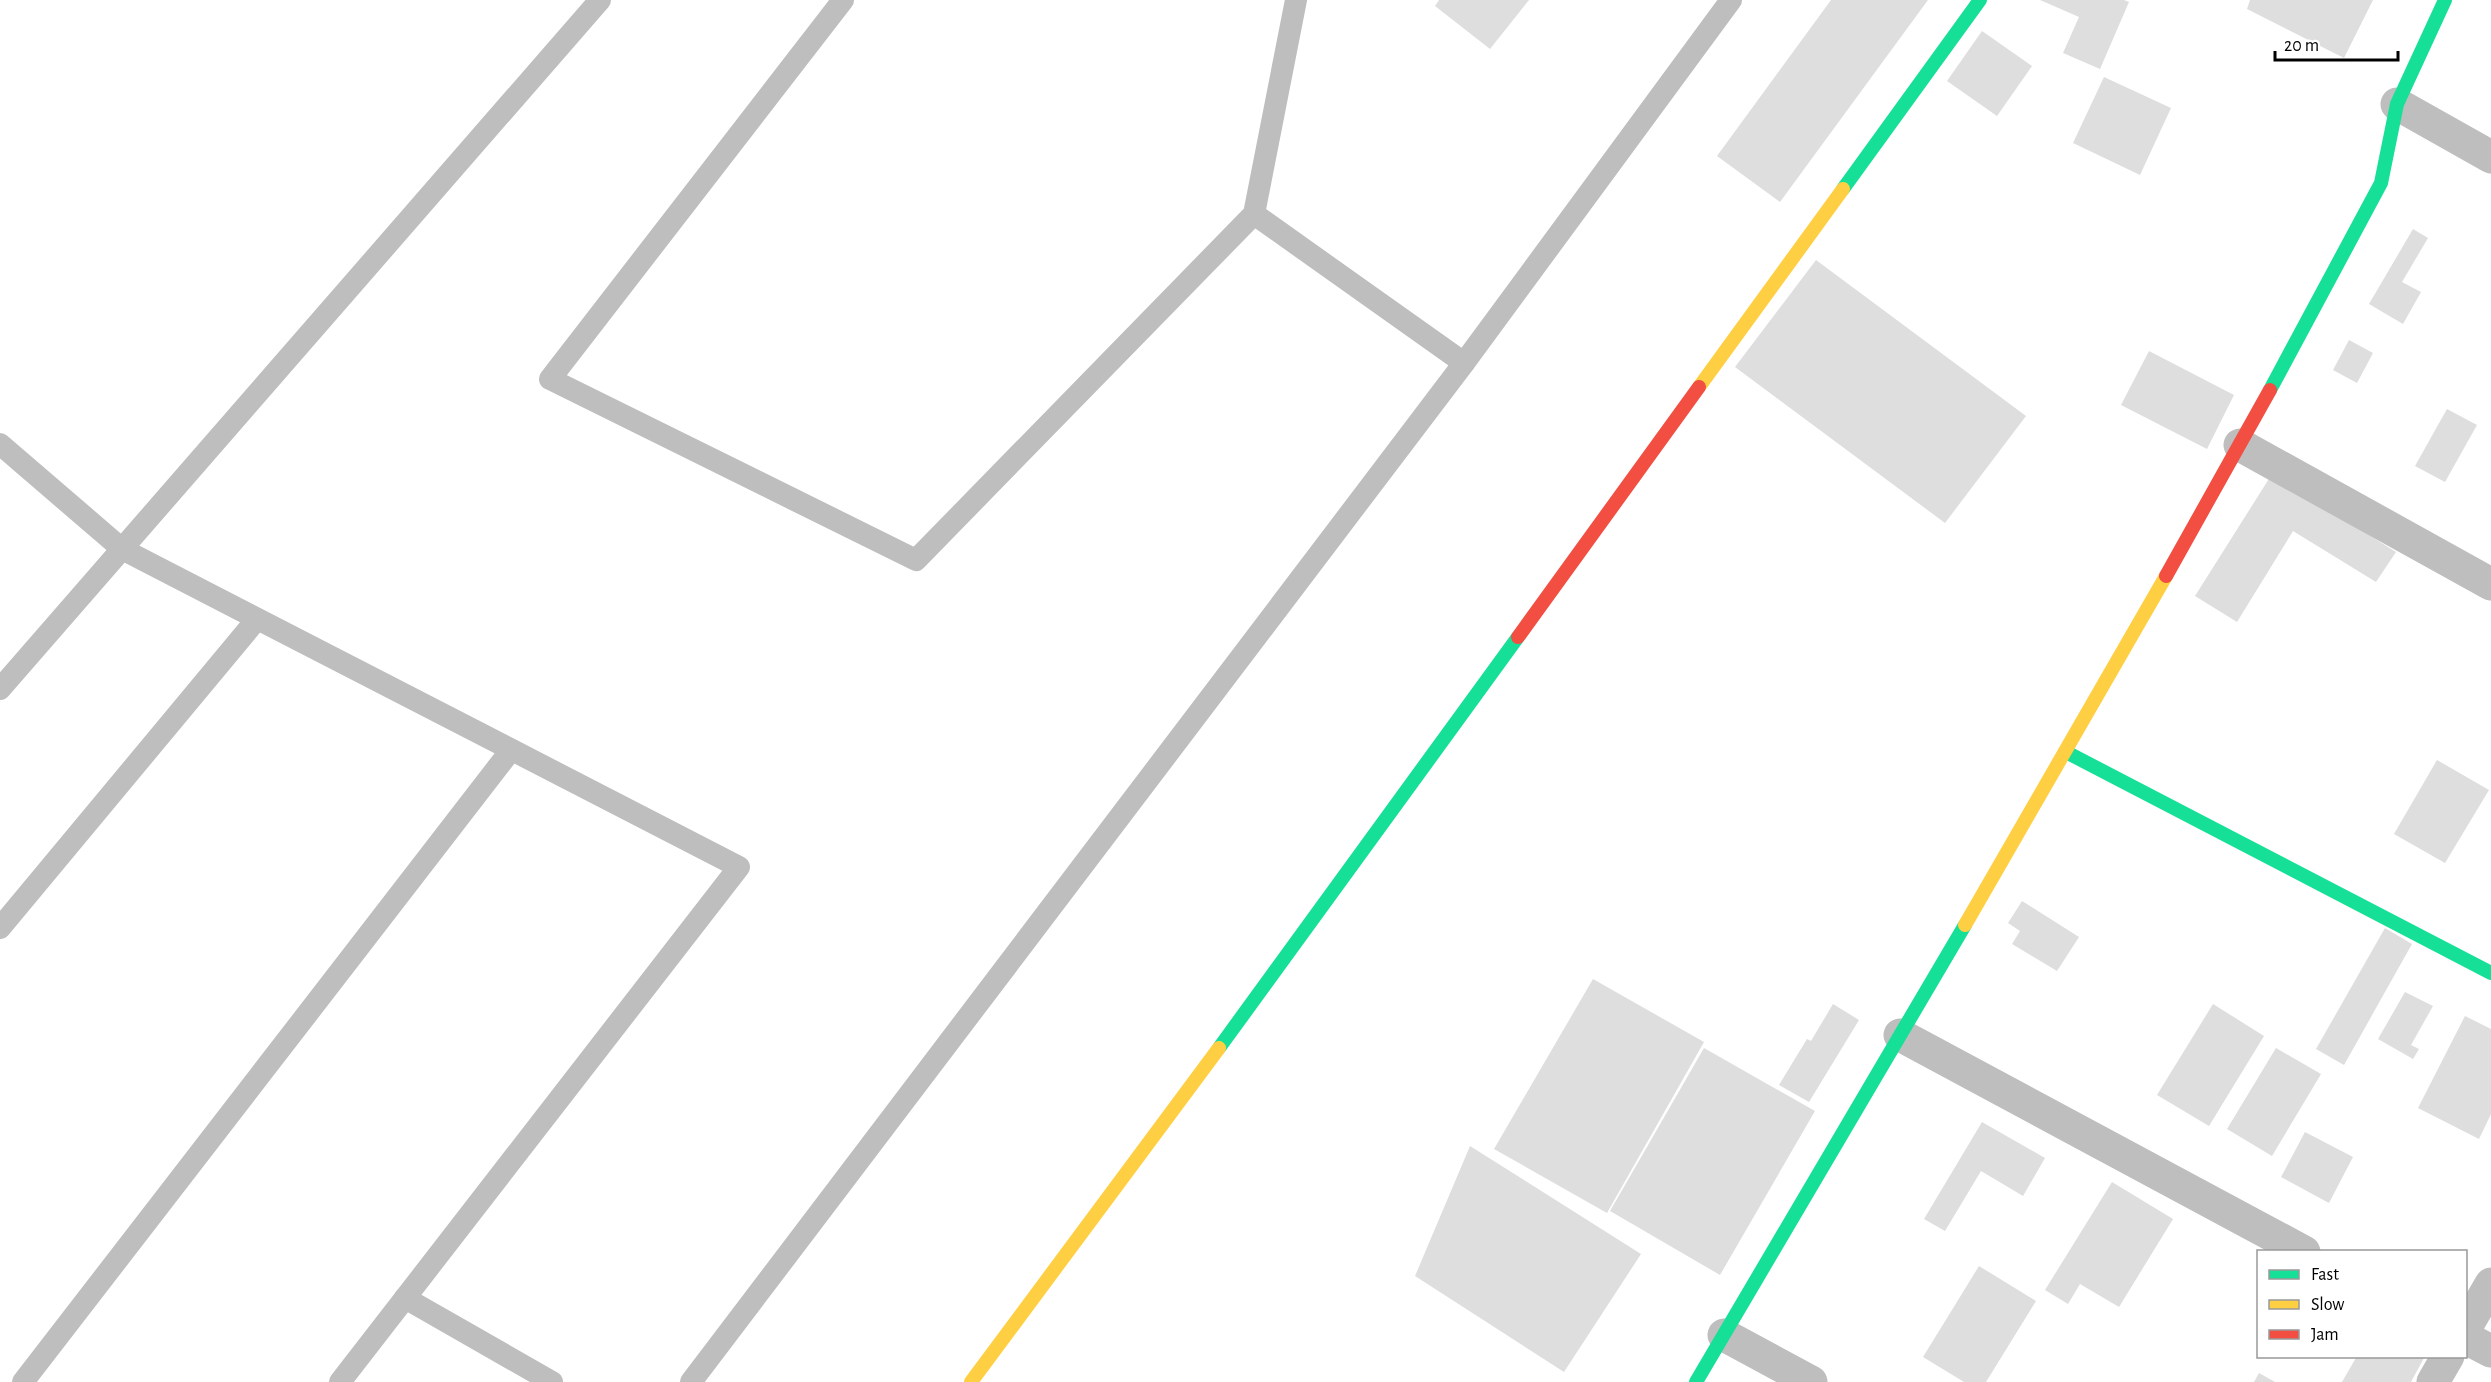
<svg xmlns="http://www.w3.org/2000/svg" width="2491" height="1382" viewBox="0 0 2491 1382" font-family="'Alegreya Sans',sans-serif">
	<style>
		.building { fill: #dedede }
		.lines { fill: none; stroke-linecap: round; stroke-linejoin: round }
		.lane { stroke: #bebebe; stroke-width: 22 }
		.street { stroke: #bebebe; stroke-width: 33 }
		.fast { stroke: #16e098; stroke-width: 14 }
		.slow { stroke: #ffcf43; stroke-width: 14 }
		.jam { stroke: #f24e42; stroke-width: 14 }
	</style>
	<rect width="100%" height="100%" fill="#fff"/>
	<g class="building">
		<path d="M1439,0H1529L1490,49L1435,6Z"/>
		<path d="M1831,0H1928L1780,202L1717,156Z"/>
		<path d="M2040,0H2124L2129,2L2100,69L2063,53L2079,17Z"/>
		<path d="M2250,0H2373L2344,58L2247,9Z"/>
		<path d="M1982,31L2032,66L1997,116L1947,81Z"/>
		<path d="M2104,77L2171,108L2140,175L2073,143Z"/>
		<path d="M2413,229L2428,238L2402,282L2421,292L2403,324L2369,304Z"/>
		<path d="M1816,260L2026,416L1945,523L1735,367Z"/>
		<path d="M2349,340L2373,353L2357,383L2333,370Z"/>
		<path d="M2149,351L2234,395L2207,449L2121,405Z"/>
		<path d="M2447,409L2477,425L2445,482L2415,466Z"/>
		<path d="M2272,474L2396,552L2376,582L2293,531L2237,622L2195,596Z"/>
		<path d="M2437,760L2489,790L2445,863L2394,834Z"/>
		<path d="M2022,901L2079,937L2057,971L2012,944L2020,931L2008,923Z"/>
		<path d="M2385,928L2412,944L2344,1065L2316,1049Z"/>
		<path d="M1593,979L1704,1042L1607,1213L1494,1149Z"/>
		<path d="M2405,992L2433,1006L2411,1045L2419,1049L2413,1059L2378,1039Z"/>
		<path d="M1833,1004L1859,1020L1809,1102L1779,1085L1807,1039L1811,1041Z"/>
		<path d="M2213,1004L2264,1036L2209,1126L2157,1095Z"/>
		<path d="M2465,1016L2491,1029V1114L2479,1139L2418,1108Z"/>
		<path d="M1704,1048L1815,1111L1720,1275L1610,1211Z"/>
		<path d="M2276,1048L2321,1074L2272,1156L2227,1129Z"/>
		<path d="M1982,1122L2045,1158L2023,1196L1981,1171L1945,1231L1924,1219Z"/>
		<path d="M2305,1132L2353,1157L2329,1203L2281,1177Z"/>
		<path d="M1470,1146L1641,1254L1564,1372L1415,1276Z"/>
		<path d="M2112,1182L2173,1219L2119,1307L2080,1284L2068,1304L2045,1290Z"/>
		<path d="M1979,1266L2036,1301L1986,1382H1964L1923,1357Z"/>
		<path d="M2357,1356H2425L2411,1382H2342Z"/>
		<path d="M2259,1373L2275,1382H2254Z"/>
	</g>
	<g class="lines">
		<g class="lane">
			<path d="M843,0L550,379L916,560L1254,214L1296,0"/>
			<path d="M1254,214L1464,363"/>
			<path d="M0,444L122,549L739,867L340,1382"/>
			<path d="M0,689L600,0"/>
			<path d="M0,928L257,619"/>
			<path d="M405,1298L552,1382"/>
			<path d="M23,1382L511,750"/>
			<path d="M691,1382L1464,363L1731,0"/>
		</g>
		<g class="street">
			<path d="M2397,104L2491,157"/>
			<path d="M2240,445L2491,584"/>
			<path d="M1900,1035L2304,1252"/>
			<path d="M2466,1327L2491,1284"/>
			<path d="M1724,1335L1811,1382"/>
			<path d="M2466,1338L2491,1351"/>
			<path d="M2433,1382L2448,1356"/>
		</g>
		<g class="fast">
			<path d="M1843,189L1980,0"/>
			<path d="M2270,390L2381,183L2397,104L2445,0"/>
			<path d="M2066,752L2491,973"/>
			<path d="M1219,1048L1518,637"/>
			<path d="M1696,1382L1965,925"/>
		</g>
		<g class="slow">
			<path d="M1699,387L1843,189"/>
			<path d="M1965,925L2166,576"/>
			<path d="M971,1382L1219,1048"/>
		</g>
		<g class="jam">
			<path d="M2166,576L2270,390"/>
			<path d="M1518,637L1699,387"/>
		</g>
	</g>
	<rect x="2257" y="1250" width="210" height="108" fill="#ffffff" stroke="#999999" stroke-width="1.5"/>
	<rect x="2269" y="1270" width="30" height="9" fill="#16e098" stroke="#999999" stroke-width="1.5"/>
	<text x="2311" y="1280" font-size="18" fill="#000000">Fast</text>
	<rect x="2269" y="1300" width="30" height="9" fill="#ffcf43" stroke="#999999" stroke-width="1.5"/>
	<text x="2311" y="1310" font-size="18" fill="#000000">Slow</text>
	<rect x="2269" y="1330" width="30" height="9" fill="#f24e42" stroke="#999999" stroke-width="1.5"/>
	<text x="2311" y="1340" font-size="18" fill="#000000">Jam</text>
	<path d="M2275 51v9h123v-9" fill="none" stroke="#000000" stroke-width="3"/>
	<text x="2284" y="51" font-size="18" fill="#000000" stroke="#ffffff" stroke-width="4.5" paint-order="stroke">20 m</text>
</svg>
